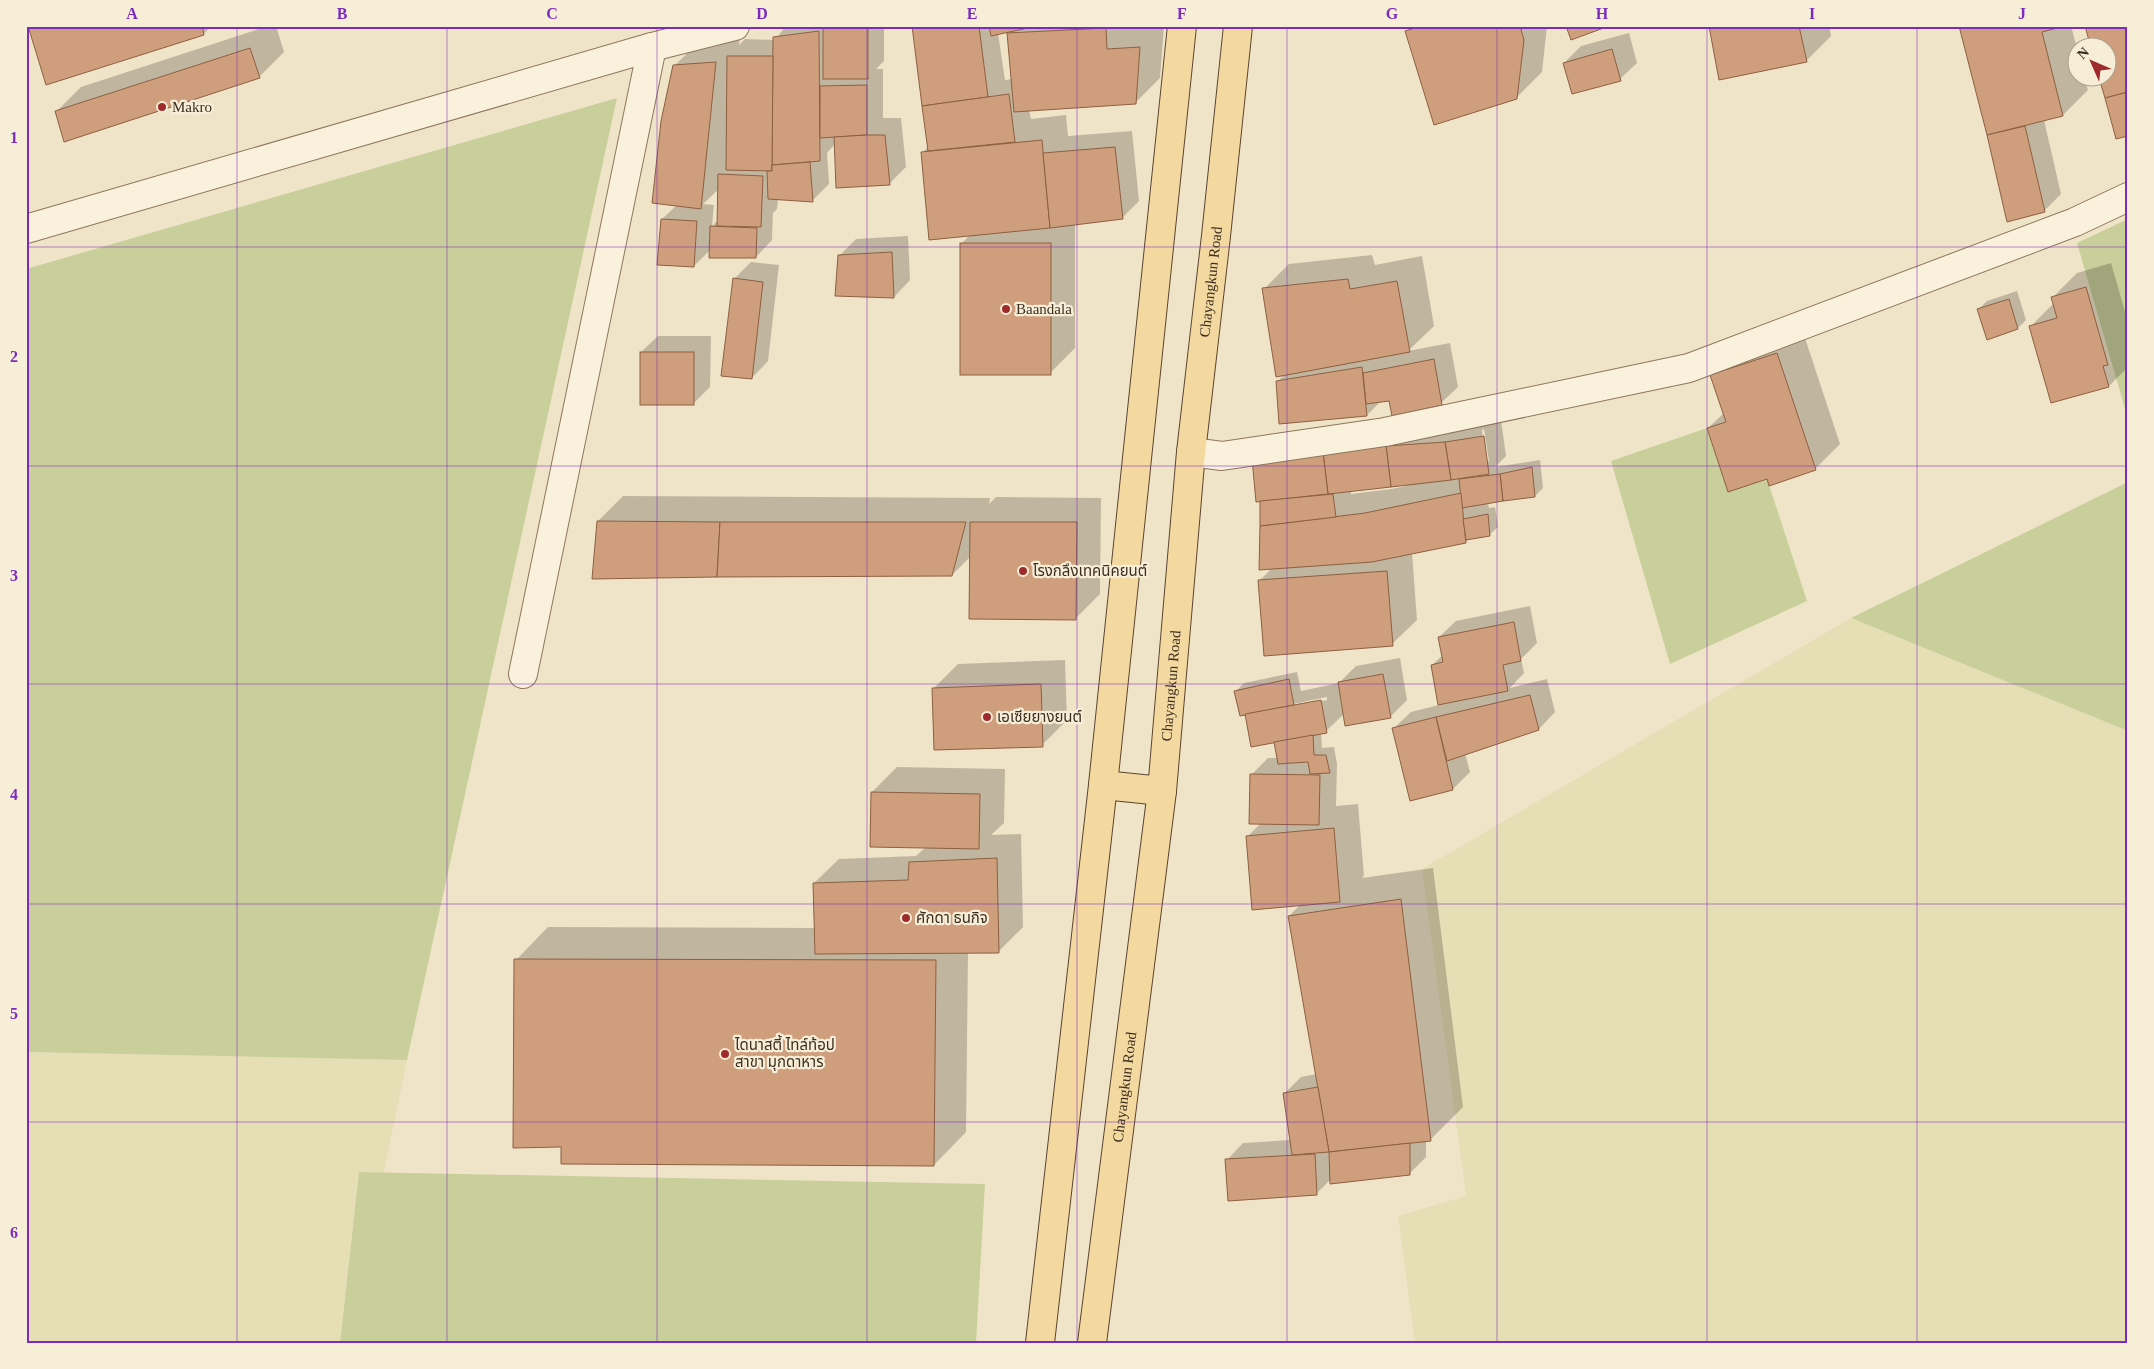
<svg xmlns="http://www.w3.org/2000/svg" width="2154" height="1369" viewBox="0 0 2154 1369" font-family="'Times New Roman','Noto Sans Thai',serif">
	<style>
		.farmland { fill: #e6deb5 }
		.green { fill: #c9cf9b }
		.shadow { fill: #0003; fill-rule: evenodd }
		.building { fill: #cf9f7d; stroke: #8d5f41 }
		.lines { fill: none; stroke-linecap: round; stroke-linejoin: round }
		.minor-casing { stroke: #8d765c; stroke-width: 30 }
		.major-casing { stroke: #5b4430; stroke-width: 30 }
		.minor { stroke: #faf1dc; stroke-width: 28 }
		.major { stroke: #f3d9a0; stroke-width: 28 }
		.grid { fill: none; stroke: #7b2cbf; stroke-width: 1; stroke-opacity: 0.55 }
		.poi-dot { fill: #9e2a2b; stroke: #f7eed8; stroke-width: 2 }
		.labels { text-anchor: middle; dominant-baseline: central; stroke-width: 4.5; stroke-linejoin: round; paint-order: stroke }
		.poi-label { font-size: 15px; fill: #3d2e20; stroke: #f7eed8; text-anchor: start }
		.street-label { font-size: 15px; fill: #3d2e20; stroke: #f7eed8 }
		.neatline { fill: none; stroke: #7b2cbf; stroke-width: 2 }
		.grid-label { font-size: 16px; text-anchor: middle; font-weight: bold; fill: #7b2cbf }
	</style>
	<rect width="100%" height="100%" fill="#f0e4c8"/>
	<g class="farmland">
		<path d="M1851,618L2128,731V1343H1415L1398,1216L1466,1196L1422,869Z"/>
		<path d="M26,1052L407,1060L384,1172H359L340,1343H26Z"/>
	</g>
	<g class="green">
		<path d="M617,98L407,1060L26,1052V269Z"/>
		<path d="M2128,219V419L2077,243Z"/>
		<path d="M1707,428L1728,491L1767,479L1807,601L1670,664L1611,461Z"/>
		<path d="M2128,482V731L1851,618Z"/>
		<path d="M359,1172L985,1184L976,1343H340Z"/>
	</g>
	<g class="shadow">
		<path d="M29,26H211L204,34Z"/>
		<path d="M268,26H276L284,52L259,77L56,112L81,87Z"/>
		<path d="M786,26H884V61L876,69H883V118H901L906,167L889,184L835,144L827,153L829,184L812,201L778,198L777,209L773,213L772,240L756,257L711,249L694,266L662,219L677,205L674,66L700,41L740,37L739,45L745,39L775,40ZM719,189L718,220L712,226L714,205L703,204Z"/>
		<path d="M913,26H1164L1160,78L1135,103L1029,110L1031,119L1066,115L1068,136L1132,131L1139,201L1122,218L1075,224V348L1050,373L961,244L970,235L923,152L929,146ZM1012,30L1008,33L1013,79L1005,80L998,33Z"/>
		<path d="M1412,26H1547L1542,72L1516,98L1406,32Z"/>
		<path d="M1710,26H1829L1831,36L1806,61Z"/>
		<path d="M1961,26H2071L2077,48L2076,78H2084L2088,90L2063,115L2044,120L2061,194L2044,211L1988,135Z"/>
		<path d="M1629,33L1637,63L1620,79L1564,63L1581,46Z"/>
		<path d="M908,236L910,280L894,297L839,256L856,239Z"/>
		<path d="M1372,255L1375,265L1422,256L1434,326L1408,351L1450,343L1458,387L1441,403L1390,399L1381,401L1367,415L1277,382L1284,375L1264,289L1289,264Z"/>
		<path d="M751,262L779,265L768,361L752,378L734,279Z"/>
		<path d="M2111,263L2128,322V367L2109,386L2031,326L2054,303L2052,298L2077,273Z"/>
		<path d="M2017,291L2026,320L2018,328L1987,338L1979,309L1987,301Z"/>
		<path d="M1802,329L1840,444L1815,469L1768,477L1708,428L1724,413L1712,376L1737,351Z"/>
		<path d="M658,336H711L710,387L693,404L641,352Z"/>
		<path d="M1501,420L1506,456L1495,467L1540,460L1543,488L1535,496L1488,502L1489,508L1495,507L1498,527L1489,535L1469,538L1465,542L1412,553L1417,620L1392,644L1259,581L1272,568L1253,460ZM1484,429L1489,461H1486L1482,430ZM1406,484L1407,486L1391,489L1351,494V491Z"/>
		<path d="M623,496L990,498L989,504L996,497L1101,498L1100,594L1075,619L971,556L952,575L598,521Z"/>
		<path d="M1530,606L1537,643L1521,659L1524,673L1510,688L1547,679L1555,712L1539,729L1465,753L1470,772L1453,789L1411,799L1394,728L1411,712L1439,705L1432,665L1443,655L1439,637L1456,621Z"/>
		<path d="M1400,658L1407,700L1390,717L1344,714L1326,731L1321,732L1322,748L1334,747L1337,764L1336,806L1358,804L1364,876L1362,878L1433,868L1463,1107L1431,1139L1426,1140V1157L1409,1174L1331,1179L1316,1194L1227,1160L1243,1143L1291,1140L1284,1094L1301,1077L1317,1074L1289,916L1301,904L1247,837L1261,823L1251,775L1268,758H1278L1275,741L1246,713L1236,691L1244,683L1297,672L1301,691L1339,683L1356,666ZM1327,697V700L1264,712V710Z"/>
		<path d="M1065,660L1067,720L1042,745L933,689L958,664Z"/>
		<path d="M897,767L1005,769L1004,823L991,835L1021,834L1023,927L998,952H968L966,1132L934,1165L562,1146L516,960L548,927L816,928L814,883L839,859L916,856L926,847L872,792Z"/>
	</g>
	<g class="building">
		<path d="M28,26H202L204,35L46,85Z"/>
		<rect x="823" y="26" width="45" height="53"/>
		<path d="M912,26H979L988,97L922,106Z"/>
		<path d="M989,26H1037L991,36Z"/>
		<path d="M1422,26H1520L1524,40L1517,99L1434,125L1405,31Z"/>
		<path d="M1566,26H1609L1571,40Z"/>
		<path d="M1709,26H1799L1807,62L1719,80Z"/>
		<path d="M1959,26H2065L2042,32L2063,116L1987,135Z"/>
		<path d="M2085,26H2128V92L2105,98L2099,78H2106V48H2091Z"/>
		<path d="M1106,28L1107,49L1140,47L1136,104L1014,112L1007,33Z"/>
		<path d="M819,31L820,161L772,165L773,37Z"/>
		<path d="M250,48L260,78L64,142L55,111Z"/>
		<path d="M1612,49L1621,81L1572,94L1563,63Z"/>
		<path d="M727,56H773L772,171L726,170Z"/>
		<path d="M716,62L701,209L652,203L661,121L673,65Z"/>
		<path d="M867,85V135L820,138V86Z"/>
		<path d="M2128,92V136L2116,139L2105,98Z"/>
		<path d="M1009,94L1015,142L928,151L922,106Z"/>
		<path d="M2025,126L2045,212L2007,222L1987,135Z"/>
		<path d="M867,135H885L890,185L836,188L834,137Z"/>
		<path d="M1042,140L1050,228L929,240L921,152Z"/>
		<path d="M1115,147L1123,219L1050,228L1043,153Z"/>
		<path d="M810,162L813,202L768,199L767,171H772V165Z"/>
		<path d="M718,174L763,176L761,227L717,226Z"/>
		<path d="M661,219L697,221L694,267L657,265Z"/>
		<path d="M710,226L757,228L756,258H709Z"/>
		<rect x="960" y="243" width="91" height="132"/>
		<path d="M892,252L894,298L835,296L838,255Z"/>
		<path d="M733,278L763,282L752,379L721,376Z"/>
		<path d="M1348,279L1350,289L1397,281L1410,352L1276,377L1262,288Z"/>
		<path d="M2086,287L2108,365L2103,366L2109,387L2051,403L2029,326L2057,318L2051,297Z"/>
		<path d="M2009,299L2018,329L1987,340L1977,309Z"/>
		<rect x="640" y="352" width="54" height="53"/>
		<path d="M1777,353L1816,470L1769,486L1767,479L1728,492L1707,428L1726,422L1710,375Z"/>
		<path d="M1434,359L1442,405L1392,416L1389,401L1366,404L1363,373Z"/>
		<path d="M1362,367L1367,416L1279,424L1276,381Z"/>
		<path d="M1484,436L1489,474L1451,480L1445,442Z"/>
		<path d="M1445,442L1451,480L1391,487L1386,446Z"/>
		<path d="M1386,445L1391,487L1328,494L1323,452Z"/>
		<path d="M1323,452L1328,494L1256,502L1252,459Z"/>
		<path d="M1532,467L1535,497L1503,501L1500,474Z"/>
		<path d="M1500,474L1503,501L1462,508L1459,479Z"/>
		<path d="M1461,493L1466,543L1372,562L1259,570L1260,526L1365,513Z"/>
		<path d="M1333,494L1336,517L1260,526V501Z"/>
		<path d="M1488,514L1490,536L1466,540L1463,519Z"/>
		<path d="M597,521L720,522L717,577L592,579Z"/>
		<path d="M720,522H966L952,576L717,577Z"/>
		<path d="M970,522H1077L1076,620L969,619Z"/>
		<path d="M1387,571L1393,646L1264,656L1258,580Z"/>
		<path d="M1514,622L1521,661L1503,665L1508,691L1438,705L1431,665L1443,662L1438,637Z"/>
		<path d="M1383,674L1391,718L1345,726L1338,682Z"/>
		<path d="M1289,679L1294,705L1240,716L1234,691Z"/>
		<path d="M1041,684L1043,747L934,750L932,688Z"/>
		<path d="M1530,695L1539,730L1447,761L1436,717Z"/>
		<path d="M1321,700L1327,733L1251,747L1245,714Z"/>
		<path d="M1436,717L1453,790L1410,801L1392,728Z"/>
		<path d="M1313,735L1314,755H1326L1330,773L1310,774L1308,762L1278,764L1274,742Z"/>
		<path d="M1250,774L1320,775L1319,825L1249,824Z"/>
		<path d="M871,792L980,794L979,849L870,847Z"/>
		<path d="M1334,828L1340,902L1252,910L1246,836Z"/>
		<path d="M997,858L999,953L815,954L813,883L908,880L909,862Z"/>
		<path d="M1401,899L1431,1141L1329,1152L1288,916Z"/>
		<path d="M514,959L936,960L934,1166L561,1164V1147L513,1148Z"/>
		<path d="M1318,1087L1329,1152L1292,1155L1283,1093Z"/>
		<path d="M1410,1143V1175L1330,1184L1329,1152Z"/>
		<path d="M1315,1154L1317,1195L1228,1201L1225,1159Z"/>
	</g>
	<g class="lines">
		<defs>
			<g id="minor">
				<path d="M26,229L652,47L735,26"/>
				<path d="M1191,452L1222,456L1385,432L1689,368L2075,222L2128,197"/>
				<path d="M523,674L652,47"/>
			</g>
			<g id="major">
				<path d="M1103,785L1162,791"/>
				<path d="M1040,1343L1103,785L1182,26"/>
				<path id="s1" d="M1092,1343L1162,791L1191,452L1216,236L1238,26"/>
			</g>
		</defs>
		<use href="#minor" class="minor-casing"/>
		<use href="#major" class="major-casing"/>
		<use href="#minor" class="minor"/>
		<use href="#major" class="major"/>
	</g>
	<path class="grid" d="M237,26V1343M447,26V1343M657,26V1343M867,26V1343M1077,26V1343M1287,26V1343M1497,26V1343M1707,26V1343M1917,26V1343M26,247H2128M26,466H2128M26,684H2128M26,904H2128M26,1122H2128"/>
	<g class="poi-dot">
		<circle cx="162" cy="107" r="5"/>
		<circle cx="1006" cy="309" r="5"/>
		<circle cx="1023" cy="571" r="5"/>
		<circle cx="987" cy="717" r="5"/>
		<circle cx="906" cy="918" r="5"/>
		<circle cx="725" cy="1054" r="5"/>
	</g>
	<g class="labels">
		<g class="poi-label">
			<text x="172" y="107">Makro</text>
			<text x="1016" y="309">Baandala</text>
			<text x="1033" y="571">โรงกลึงเทคนิคยนต์</text>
			<text x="997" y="717">เอเซียยางยนต์</text>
			<text x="916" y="918">ศักดา ธนกิจ</text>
			<text x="735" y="1045">ไดนาสตี้ ไทล์ท้อป<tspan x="735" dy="17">สาขา มุกดาหาร</tspan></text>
		</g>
		<g class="street-label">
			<text stroke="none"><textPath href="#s1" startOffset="1068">Chayangkun Road</textPath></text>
			<text stroke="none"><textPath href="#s1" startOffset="662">Chayangkun Road</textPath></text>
			<text stroke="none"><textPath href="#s1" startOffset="258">Chayangkun Road</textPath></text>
		</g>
	</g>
	<rect width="2154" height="1369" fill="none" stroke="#f7eed8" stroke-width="55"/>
	<g transform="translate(2092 62) rotate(315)"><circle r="24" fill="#f7eed8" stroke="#ada18e"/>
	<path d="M0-4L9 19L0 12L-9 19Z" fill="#9e2a2b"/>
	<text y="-8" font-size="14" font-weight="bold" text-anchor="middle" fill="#3d2e20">N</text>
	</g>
	<rect x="28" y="28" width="2098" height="1314" class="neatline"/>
	<g class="grid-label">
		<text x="132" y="19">A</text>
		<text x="342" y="19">B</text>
		<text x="552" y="19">C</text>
		<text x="762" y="19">D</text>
		<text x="972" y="19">E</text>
		<text x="1182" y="19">F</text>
		<text x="1392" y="19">G</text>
		<text x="1602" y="19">H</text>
		<text x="1812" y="19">I</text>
		<text x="2022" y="19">J</text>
		<text x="14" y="143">1</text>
		<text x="14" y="362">2</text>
		<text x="14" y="581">3</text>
		<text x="14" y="800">4</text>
		<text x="14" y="1019">5</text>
		<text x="14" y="1238">6</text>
	</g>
</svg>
